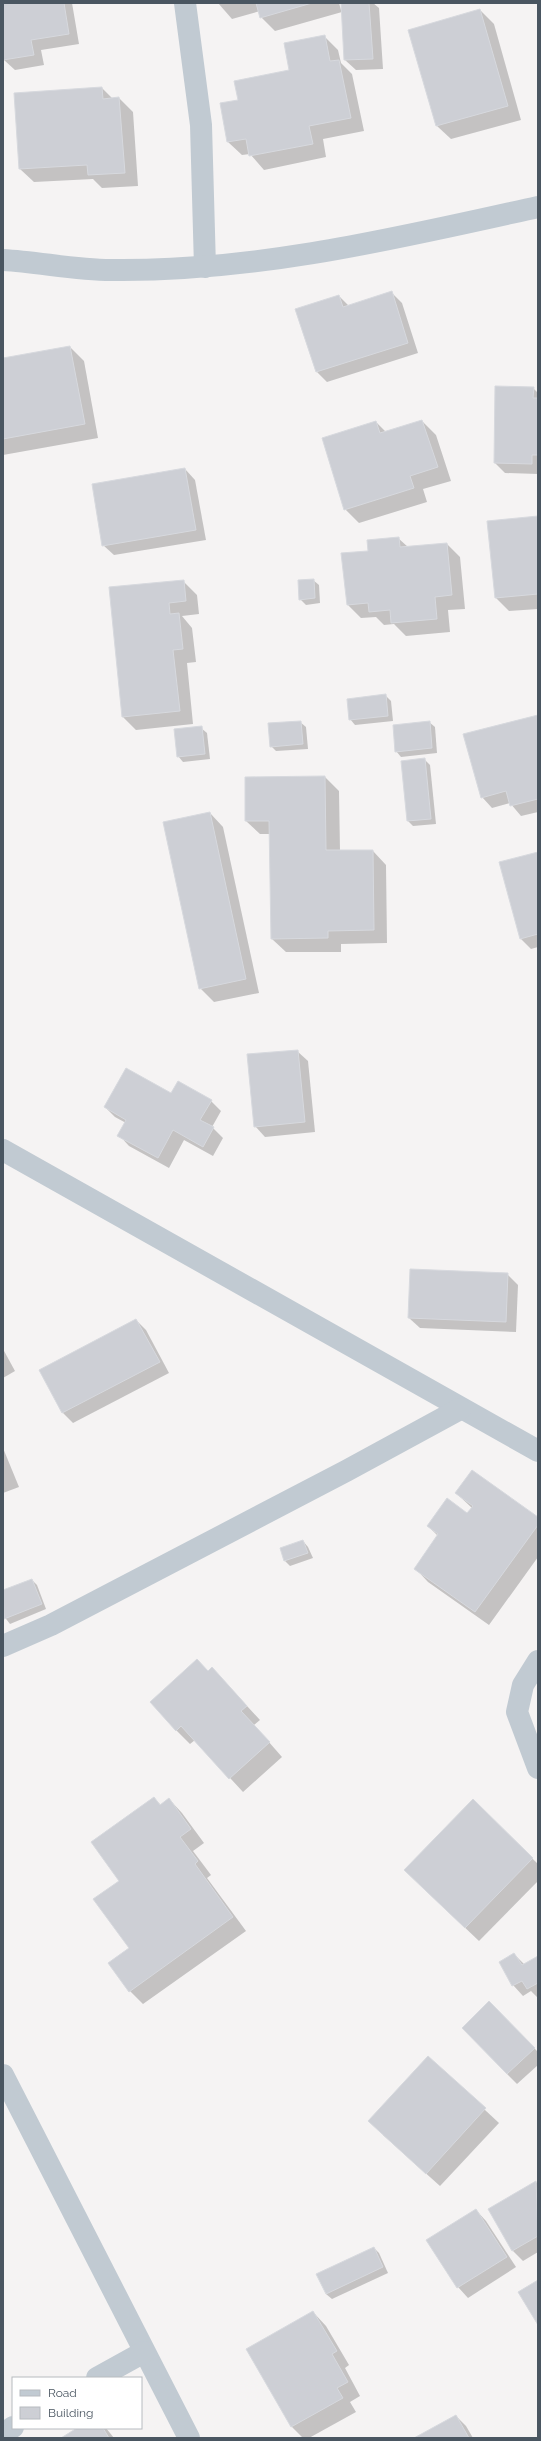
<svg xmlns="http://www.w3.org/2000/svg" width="541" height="2441" viewBox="0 0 541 2441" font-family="Raleway,sans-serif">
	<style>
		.shadow { fill: #0003 }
		.building { fill: #cdcfd5; stroke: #d7d9de }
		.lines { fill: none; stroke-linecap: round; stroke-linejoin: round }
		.minor { stroke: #c1cad2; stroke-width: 22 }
	</style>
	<rect width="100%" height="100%" fill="#f5f3f3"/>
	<g class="shadow">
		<path d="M3,3H72L79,44L41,50L44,65L15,70L4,60Z"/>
		<path d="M218,3H339L341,10L342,3H373L379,8L383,69L356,70L345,60L342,12L275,31L261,17L260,11L232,19Z"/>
		<path d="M480,10L494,24L521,120L451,139L437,126L409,30Z"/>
		<path d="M324,36L338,50L341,63L352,74L364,131L323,139L326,157L264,170L250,154L242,155L228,142L239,101L290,71Z"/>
		<path d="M102,88L113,99L119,98L133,112L138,186L102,188L93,179L34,182L20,169Z"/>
		<path d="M391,292L402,303L418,353L327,382L317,372L339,296L349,306Z"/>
		<path d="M70,347L84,361L98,438L3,455V359Z"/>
		<path d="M533,388L538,393V474L505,473L495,463Z"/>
		<path d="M422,421L436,435L451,481L423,489L427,502L359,523L345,509L376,422L386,432Z"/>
		<path d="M185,469L195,480L206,540L114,555L103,545Z"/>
		<path d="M538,517V609L509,611L496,598Z"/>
		<path d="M398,538L408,547L447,544L460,557L465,609L448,610L450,632L406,636L394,624L384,625L376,617L361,618L348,605L369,552Z"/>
		<path d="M313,580L319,585L320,603L306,605L300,599Z"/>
		<path d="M183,581L197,595L199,614L182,616L192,628L196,662L187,663L193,724L136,730L123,717L110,588Z"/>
		<path d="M385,695L391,701L393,721L355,725L350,719Z"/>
		<path d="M538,716V812L521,816L510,803L492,808L482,797Z"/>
		<path d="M300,722L306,727L308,749L276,751L271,746Z"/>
		<path d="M429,722L435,727L437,753L401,757L396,751Z"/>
		<path d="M201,728L207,733L210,759L183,762L178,756Z"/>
		<path d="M424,759L430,765L436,824L413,826L408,821L402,762Z"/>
		<path d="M325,777L339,791L340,851H373L386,865L387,943L341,944V952H286L272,939L270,834H260L246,821Z"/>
		<path d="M210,813L223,827L259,993L214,1002L200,988Z"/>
		<path d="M538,853V947L531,949L521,939Z"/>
		<path d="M297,1051L308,1061L315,1132L265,1137L255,1126Z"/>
		<path d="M172,1094L211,1101L221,1111L212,1127L223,1138L213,1156L184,1140L169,1168L129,1146L119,1135L126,1123L115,1117L105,1107Z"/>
		<path d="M507,1274L518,1285L516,1332L420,1328L409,1318Z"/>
		<path d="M136,1320L146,1330L169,1373L73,1423L63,1413L40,1370Z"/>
		<path d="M3,1349L15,1371L3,1378Z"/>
		<path d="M3,1448L19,1487L3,1493Z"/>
		<path d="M456,1493L538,1518V1557L489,1625L428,1582L415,1568L438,1536L428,1526L468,1514L472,1508Z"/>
		<path d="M303,1541L308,1547L313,1558L290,1566L285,1561L281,1549Z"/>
		<path d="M32,1580L37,1585L46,1609L10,1624L3,1615V1591Z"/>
		<path d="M209,1672L225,1682L260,1720L254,1725L282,1757L243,1792L195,1740L190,1744L176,1730Z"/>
		<path d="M154,1799L161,1805L169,1799L182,1813L204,1843L193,1851L211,1875L207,1878L246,1931L143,2004L130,1991L131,1949L120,1881Z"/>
		<path d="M473,1801L538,1864V1881L479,1941L419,1884Z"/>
		<path d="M514,1954L525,1965L538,1957V1998L531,1991L523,1996L513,1985Z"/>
		<path d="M489,2003L538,2052V2065L517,2084L507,2074Z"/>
		<path d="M428,2057L499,2123L440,2186L383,2135Z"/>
		<path d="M536,2182L538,2184V2252L523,2261L513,2251L489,2209Z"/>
		<path d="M476,2210L486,2221L516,2267L468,2298L458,2287Z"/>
		<path d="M374,2248L379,2253L388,2273L332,2299L326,2294Z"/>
		<path d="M313,2312L326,2326L349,2365L345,2368L360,2396L350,2402L356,2412L309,2438H303L292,2427L248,2349Z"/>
		<path d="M456,2416L466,2426L473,2438H416Z"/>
		<path d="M79,2428H106L114,2438H63Z"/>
	</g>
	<g class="building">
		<path d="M3,3H64L69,34L31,40L34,55L3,60Z"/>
		<path d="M256,3H312L260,18Z"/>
		<path d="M341,3H369L373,59L344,60Z"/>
		<path d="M480,9L508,106L436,126L408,30Z"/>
		<path d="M325,35L330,61L339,60L351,118L309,126L313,144L249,156L246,139L227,142L220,103L238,100L234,81L289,70L284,43Z"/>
		<path d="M102,87L103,99L119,97L125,173L88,175L87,165L19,169L14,93Z"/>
		<path d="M392,291L408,343L316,372L295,309L339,295L343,307Z"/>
		<path d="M70,346L85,424L3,439V358Z"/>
		<path d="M495,386L534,387L533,398H538V455H532V464L494,463Z"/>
		<path d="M422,420L438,467L410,476L414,488L344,510L322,438L376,421L380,433Z"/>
		<path d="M185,468L196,530L102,546L92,484Z"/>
		<path d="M538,516V594L495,598L487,521Z"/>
		<path d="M399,537L400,547L447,543L452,595L435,597L437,619L391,623L390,610L369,612L368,603L347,605L341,553L368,551L367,540Z"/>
		<path d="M314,579L315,598L299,600L298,580Z"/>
		<path d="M184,580L186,601L169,603L170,614L179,613L183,649L173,650L180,711L122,717L109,587Z"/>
		<path d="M386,694L388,716L349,720L347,699Z"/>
		<path d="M538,715V799L510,806L506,791L481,798L463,734Z"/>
		<path d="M301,721L303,744L270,747L268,723Z"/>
		<path d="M430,721L432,748L395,752L393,725Z"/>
		<path d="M202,726L205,754L177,757L174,729Z"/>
		<path d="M425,758L431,819L407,821L401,761Z"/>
		<path d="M325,776L326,850H373L374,930L328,931V938L271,939L269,821H245V777Z"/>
		<path d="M210,812L246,979L199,989L163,822Z"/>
		<path d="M538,852V934L520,939L499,862Z"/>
		<path d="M298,1050L305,1122L254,1127L247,1054Z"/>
		<path d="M126,1068L171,1093L178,1081L212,1100L200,1120L214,1127L203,1147L173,1130L158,1158L117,1136L126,1120L104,1107Z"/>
		<path d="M410,1269L508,1273L506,1322L408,1318Z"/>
		<path d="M136,1319L160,1362L62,1413L39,1370Z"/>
		<path d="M472,1470L538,1517V1525L475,1612L414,1569L438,1534L427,1526L447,1498L467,1513L473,1506L455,1493Z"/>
		<path d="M303,1540L308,1553L284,1561L280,1548Z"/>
		<path d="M32,1579L42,1604L4,1619L3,1590Z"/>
		<path d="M197,1659L208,1671L212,1667L247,1706L241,1711L270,1742L229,1779L181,1726L176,1731L150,1702Z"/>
		<path d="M154,1797L160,1805L169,1798L191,1829L180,1837L198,1861L195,1864L233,1917L129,1992L108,1963L129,1948L93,1899L119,1881L91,1842Z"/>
		<path d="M473,1799L533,1858L465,1928L404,1870Z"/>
		<path d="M514,1953L522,1965L538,1956V1983L527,1989L522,1981L512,1986L499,1962Z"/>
		<path d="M489,2001L535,2048L507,2074L462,2028Z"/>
		<path d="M428,2056L486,2108L426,2174L368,2121Z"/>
		<path d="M536,2181L538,2236L512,2251L488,2209Z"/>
		<path d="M476,2209L507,2257L457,2288L426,2240Z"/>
		<path d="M374,2247L383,2267L326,2294L316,2274Z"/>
		<path d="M538,2280V2325L518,2292Z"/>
		<path d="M313,2311L337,2351L332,2354L348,2382L337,2388L343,2398L291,2427L246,2349Z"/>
		<path d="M456,2415L469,2438H414Z"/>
		<path d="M77,2428H103L109,2438H61Z"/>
	</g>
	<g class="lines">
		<g class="minor">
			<path d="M185,3L201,125L205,267"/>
			<path d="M3,260C39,262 75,270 111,270C256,272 398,238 538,207"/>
			<path d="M3,1150L538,1451"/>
			<path d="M3,1646L51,1625L346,1471L460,1409"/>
			<path d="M538,1661L523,1685L517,1712L538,1768"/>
			<path d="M3,2075L189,2438"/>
			<path d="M97,2378L144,2352"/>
			<path d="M3,2434L13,2427"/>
		</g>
	</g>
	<rect width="541" height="2441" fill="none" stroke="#4a5661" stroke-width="8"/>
	<rect x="12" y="2377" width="130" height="52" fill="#ffffff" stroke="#b7bbc0"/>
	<rect x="20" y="2390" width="20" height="6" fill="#c1cad2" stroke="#b7bbc0"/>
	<text x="48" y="2397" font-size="12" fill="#4a5661">Road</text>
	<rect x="20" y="2407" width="20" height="12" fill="#cdcfd5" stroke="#b7bbc0"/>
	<text x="48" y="2417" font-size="12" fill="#4a5661">Building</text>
</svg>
